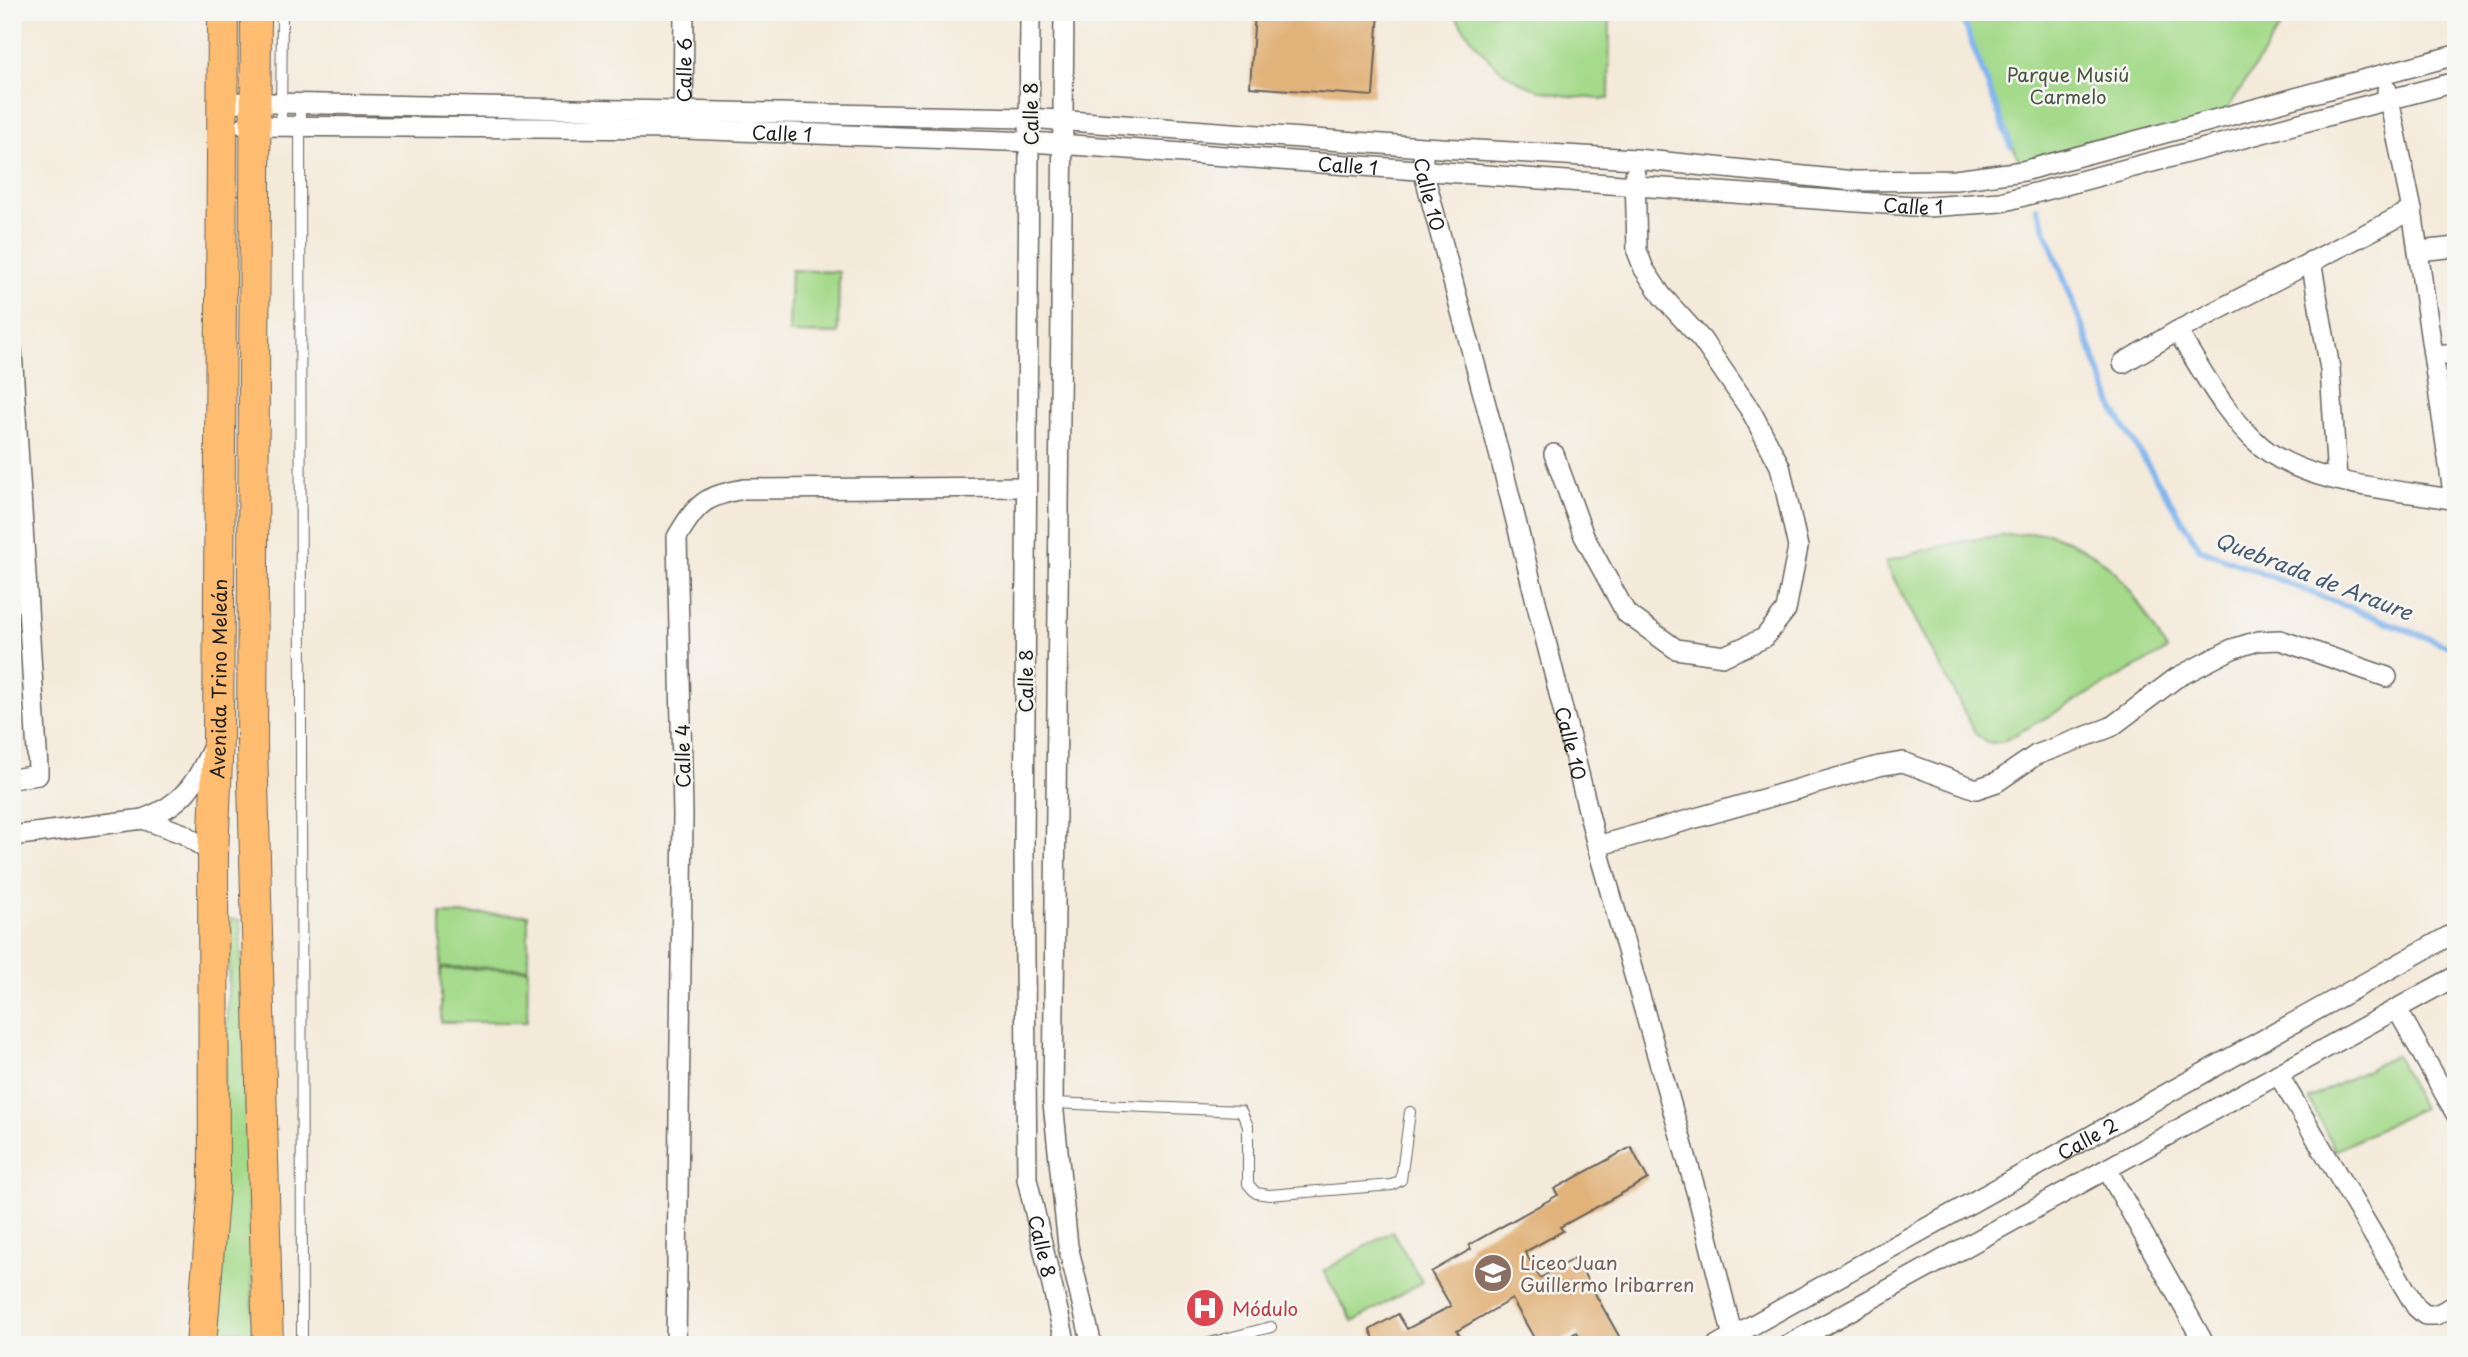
<svg xmlns="http://www.w3.org/2000/svg" width="2468" height="1357" viewBox="0 0 2468 1357" font-family="'Playpen Sans',sans-serif">
	<style>
		.green { fill: #a4da8a; stroke: #607b53; stroke-width: 2 }
		.lines { fill: none; stroke-linecap: round; stroke-linejoin: round }
		.stream { stroke: #82b5ef; stroke-width: 6 }
		.building { fill: #e1b27a }
		.lane-casing { stroke: #68645e; stroke-width: 12 }
		.street-casing { stroke: #68645e; stroke-width: 22 }
		.primary-casing { stroke: #68645e; stroke-width: 32 }
		.lane { stroke: #fff; stroke-width: 10 }
		.street { stroke: #fff; stroke-width: 19 }
		.primary { stroke: #fdbc6f; stroke-width: 30 }
		.labels { text-anchor: middle; dominant-baseline: central; stroke-width: 5; stroke-linejoin: round; paint-order: stroke }
		.street-label { font-size: 19px; fill: #1c1c1c; stroke: #f6f6f2 }
		.park-label { font-size: 19px; fill: #45553d; stroke: #f6f6f2 }
		.education-label { font-size: 19px; fill: #785e54; stroke: #f6f6f2; text-anchor: start }
		.health-label { font-size: 19px; fill: #be3a42; stroke: #f6f6f2; text-anchor: start }
		.water-label { font-size: 21px; font-style: italic; fill: #455970; stroke: #f6f6f2 }
	</style>
	<rect width="100%" height="100%" fill="#f6f6f2"/>
	<filter id="ink" filterUnits="userSpaceOnUse"><feTurbulence type="fractalNoise" baseFrequency=".0143" numOctaves="2"/><feDisplacementMap in="SourceGraphic" scale="14" xChannelSelector="R" yChannelSelector="G"/><feConvolveMatrix kernelMatrix="1 2 1 2 8 2 1 2 1" color-interpolation-filters="sRGB"/></filter>
	<filter id="wash" filterUnits="userSpaceOnUse"><feTurbulence type="fractalNoise" baseFrequency=".00686" numOctaves="4" result="noise"/><feDisplacementMap in="SourceGraphic" scale="28" xChannelSelector="R" yChannelSelector="G"/><feGaussianBlur stdDeviation="1.57" result="paint"/><feColorMatrix in="noise" values="0 0 0 0 0 0 0 0 0 0 0 0 0 0 0 0 0 1.4 0 .05"/><feComposite in="paint" operator="in"/></filter>
	<g filter="url(#wash)">
		<rect width="100%" height="100%" fill="#f4eada"/>
		<g class="green">
			<path d="M1455,12H1610L1609,99C1548,96 1510,91 1472,39C1466,31 1457,22 1455,12Z"/>
			<path d="M1960,12H2290L2221,119L2023,171Z"/>
			<path d="M791,270L839,272L838,334L789,333Z"/>
			<path d="M2048,533C2120,559 2129,588 2167,650L2002,742L1987,743L1976,734L1885,562C1942,544 1987,534 2048,533Z"/>
			<path d="M441,914L528,915V968L441,967Z"/>
			<path d="M231,919L240,920L254,1340C240,1328 230,1328 214,1335Z"/>
			<path d="M441,969H528L527,1022H441Z"/>
			<path d="M2396,1055L2422,1108L2335,1151L2309,1099Z"/>
			<path d="M1392,1231L1422,1282L1353,1322L1323,1271Z"/>
		</g>
		<g class="lines">
			<g class="stream">
				<path d="M1960,12L2011,146"/>
				<path d="M2037,208L2115,412L2200,549L2456,649"/>
			</g>
		</g>
		<g id="blocks">
			<g class="building">
				<path d="M1255,12H1379L1373,96L1250,87Z"/>
				<path d="M1631,1147L1648,1179L1560,1227L1563,1231L1525,1252L1540,1278L1575,1258L1624,1345H1584L1577,1332L1555,1345H1538L1512,1299L1457,1331L1464,1345H1377L1370,1330L1398,1314L1407,1329L1451,1306L1431,1272L1471,1249L1469,1245L1558,1195L1554,1189Z"/>
			</g>
		</g>
	</g>
	<g filter="url(#ink)">
		<use href="#blocks" fill-opacity="0" stroke="#68645e" stroke-width="2"/>
		<g class="lines">
			<defs>
				<g id="lane">
					<path d="M300,105L302,1345"/>
					<path d="M281,125L282,12"/>
					<path d="M1053,1103L1241,1111L1248,1126V1184L1256,1193L1269,1195L1392,1185L1401,1180L1410,1112"/>
					<path d="M1202,1345L1271,1327"/>
				</g>
				<g id="street">
					<path id="s1" d="M1030,12L1024,851L1027,1179L1066,1345"/>
					<path d="M1064,12L1053,1103L1068,1246L1092,1345"/>
					<path d="M2387,90L2412,210L2454,500"/>
					<path d="M224,102L1029,118L1423,147L1636,159L1854,181L1955,180L2023,171L2456,55"/>
					<path id="s2" d="M683,121L684,12"/>
					<path id="s3" d="M245,126L684,129L1031,142L1927,207L2001,202L2456,82"/>
					<path id="s4" d="M1423,158V170L1500,457L1597,846L1700,1205L1735,1345"/>
					<path d="M2419,251L2456,247"/>
					<path d="M2311,261L2330,369L2337,479"/>
					<path d="M2177,331C2202,370 2226,417 2262,447C2310,486 2396,489 2456,500"/>
					<path d="M12,350L38,768V775L12,779"/>
					<path d="M2434,356L2456,354"/>
					<path d="M2123,363L2177,331L2412,210"/>
					<path d="M1554,454L1584,536L1626,613L1676,649L1724,656L1764,638L1786,610L1798,547L1780,466L1751,411L1702,340L1662,296L1644,269L1637,251L1635,174"/>
					<path d="M143,819L184,834L213,854"/>
					<path d="M12,836L143,819C184,804 194,785 213,747"/>
					<path d="M1597,846L1879,766L1903,762L1976,789L1997,782L2036,755L2111,727L2176,678L2232,649L2258,641L2280,640L2387,677"/>
					<path d="M2397,1009L2456,1114"/>
					<path d="M2278,1074L2416,1307L2425,1315H2436L2456,1305"/>
					<path d="M2107,1169L2205,1345"/>
					<path d="M676,1345L683,814L677,537C697,503 705,496 744,489L1026,487"/>
					<path id="s5" d="M1717,1345L2456,932"/>
					<path d="M1788,1345L2456,976"/>
				</g>
				<g id="primary">
					<path d="M256,12L252,745L268,1345"/>
					<path id="s6" d="M201,1345L214,1187L213,854L218,738L223,12"/>
				</g>
			</defs>
			<use href="#lane" class="lane-casing"/>
			<use href="#street" class="street-casing"/>
			<use href="#primary" class="primary-casing"/>
			<use href="#lane" class="lane"/>
			<use href="#street" class="street"/>
			<use href="#primary" class="primary"/>
		</g>
	</g>
	<defs>
		<symbol id="school-disc" viewBox="-11 -11 22 22"><circle r="9.5" fill="#8d6e63" stroke="#f6f6f2"/><path d="M0-5L7-2L0 1L-7-2ZM-4 1L0 2.5L4 1V4Q0 6-4 4Z" fill="#fff"/></symbol>
		<symbol id="hospital-disc" viewBox="-11 -11 22 22"><circle r="9.5" fill="#e0444e" stroke="#f6f6f2"/><path d="M-5-5h3v3.5h4V-5h3V5h-3V1.5h-4V5h-3Z" fill="#fff"/></symbol>
	</defs>
	<g fill-rule="evenodd">
		<use href="#school-disc" x="1471" y="1251" width="44" height="44"/>
		<use href="#hospital-disc" x="1183" y="1286" width="44" height="44"/>
	</g>
	<g class="labels">
		<g class="street-label">
			<text stroke="none"><textPath href="#s2" startOffset="51">Calle 6</textPath></text>
			<text transform="translate(1030 114) rotate(-91)">Calle 8</text>
			<text stroke="none"><textPath href="#s3" startOffset="537">Calle 1</textPath></text>
			<text stroke="none"><textPath href="#s3" startOffset="1104">Calle 1</textPath></text>
			<text stroke="none"><textPath href="#s4" startOffset="37">Calle 10</textPath></text>
			<text stroke="none"><textPath href="#s3" startOffset="1671">Calle 1</textPath></text>
			<text stroke="none"><textPath href="#s6" startOffset="667">Avenida Trino Meleán</textPath></text>
			<text transform="translate(1025 681) rotate(-90)">Calle 8</text>
			<text stroke="none"><textPath href="#s4" startOffset="604">Calle 10</textPath></text>
			<text transform="translate(682 756) rotate(-91)">Calle 4</text>
			<text stroke="none"><textPath href="#s5" startOffset="424">Calle 2</textPath></text>
			<text stroke="none"><textPath href="#s1" startOffset="1236">Calle 8</textPath></text>
		</g>
		<g class="park-label">
			<text x="2068" y="74">Parque Musiú<tspan x="2068" dy="22">Carmelo</tspan></text>
		</g>
		<g class="education-label">
			<text x="1520" y="1262">Liceo Juan<tspan x="1520" dy="22">Guillermo Iribarren</tspan></text>
		</g>
		<g class="health-label">
			<text x="1232" y="1308">Módulo</text>
		</g>
		<g class="water-label">
			<text transform="translate(2314 575) rotate(21)">Quebrada de Araure</text>
		</g>
	</g>
	<rect width="2468" height="1357" fill="none" stroke="#f6f6f2" stroke-width="42"/>
</svg>
